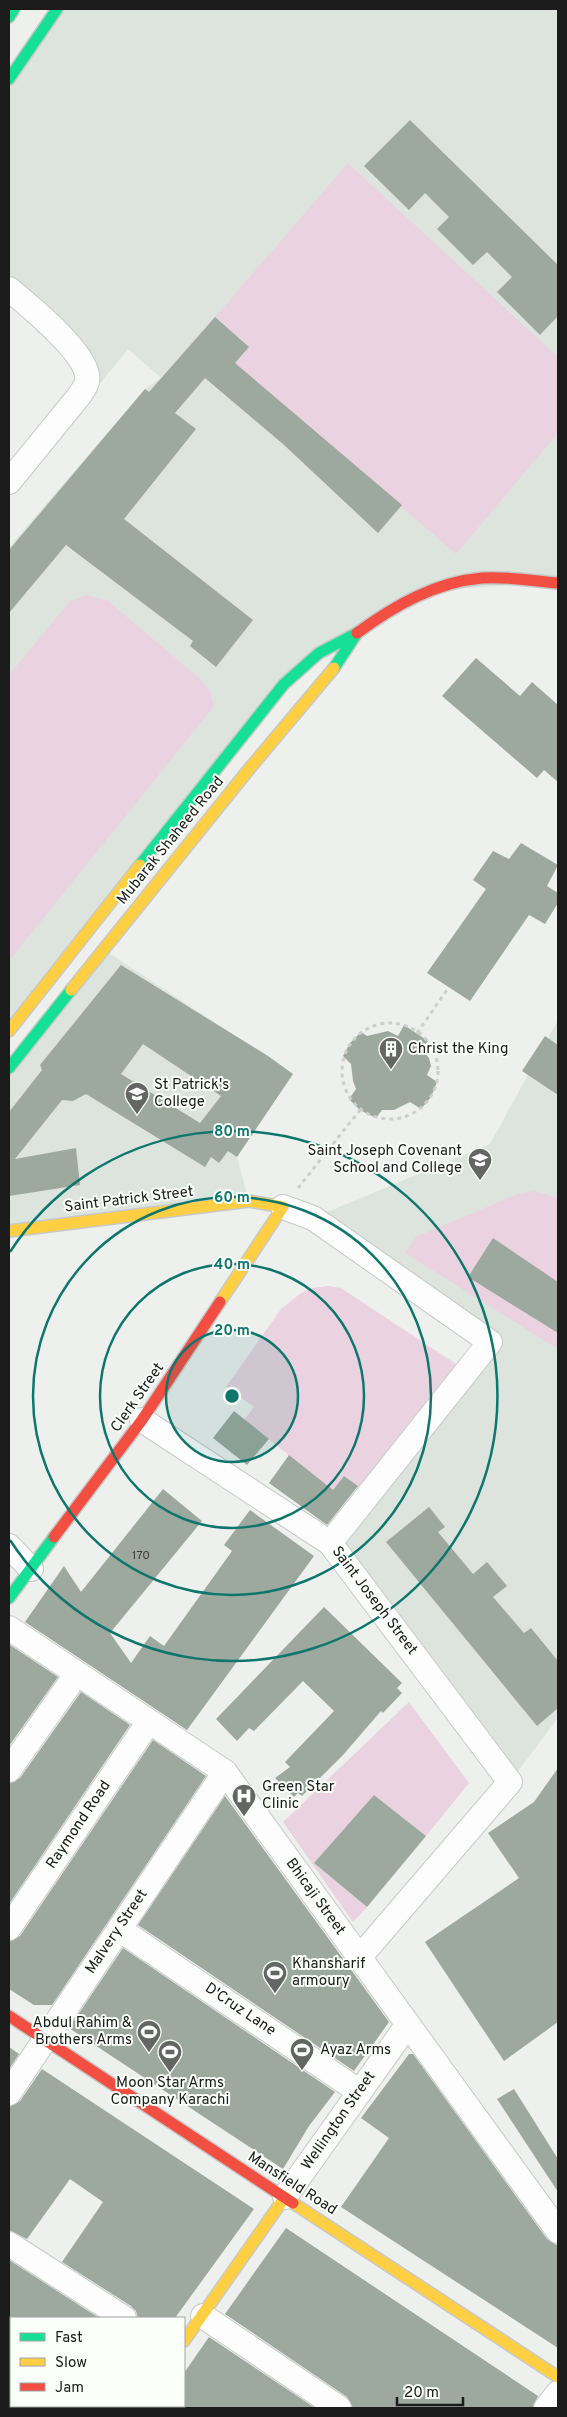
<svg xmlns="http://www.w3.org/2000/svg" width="567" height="2417" viewBox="0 0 567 2417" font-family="Overpass,sans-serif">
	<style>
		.built { fill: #dde4dd }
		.green { fill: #ebd2e0 }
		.building { fill: #9da89e; fill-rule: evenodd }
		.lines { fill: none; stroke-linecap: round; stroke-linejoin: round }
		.street-casing { stroke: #c7c9c8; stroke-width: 26 }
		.fast-casing { stroke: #c7c9c8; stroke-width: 14 }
		.slow-casing { stroke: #c7c9c8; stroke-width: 14 }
		.jam-casing { stroke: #c7c9c8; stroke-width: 14 }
		.path { stroke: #cdcecd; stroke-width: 3; stroke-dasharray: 4 4; stroke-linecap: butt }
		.street { stroke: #fcfdfc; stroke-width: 24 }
		.fast { stroke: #16e098; stroke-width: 11 }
		.slow { stroke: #ffcf43; stroke-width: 11 }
		.jam { stroke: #f24e42; stroke-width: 11 }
		.ring { fill: none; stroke: #0f766e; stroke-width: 2.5 }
		.labels { text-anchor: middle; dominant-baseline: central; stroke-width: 4; stroke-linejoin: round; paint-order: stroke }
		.number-label { font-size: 12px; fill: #3b3e3b }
		.street-label { font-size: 15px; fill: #1a1b1a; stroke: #fafffa }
		.poi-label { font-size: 15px; fill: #1a1b1a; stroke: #fafffa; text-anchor: start }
		.centre { fill: #0f766e; stroke: #fafffa; stroke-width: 2.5 }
		.ring-label { font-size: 15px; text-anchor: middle; font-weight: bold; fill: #0f766e; stroke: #fafffa; stroke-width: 4; stroke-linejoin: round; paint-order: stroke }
	</style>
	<rect width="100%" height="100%" fill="#eef0ee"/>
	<g class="built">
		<path d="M57,9H558V583L428,590L284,684L9,1030V547L145,389L161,378L128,349L95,390L9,290V79Z"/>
		<path d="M100,947L293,1074L237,1157L249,1201L9,1231V1066Z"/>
		<path d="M558,1020V1718L510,1782L330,1543L494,1335L313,1218L490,1144Z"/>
	</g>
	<g class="green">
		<path d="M348,163L558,357V433L456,554L235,363L249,347L215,317Z"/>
		<path d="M85,595L107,600L198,677L210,691L214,706L9,961V675L70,601Z"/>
		<path d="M535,1191L558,1198V1349L405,1253L416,1237L518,1194Z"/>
		<path d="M328,1286L341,1288L456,1364L358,1487L345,1476L333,1490L244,1420L254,1407L226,1387L281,1309L301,1293L312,1288Z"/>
		<path d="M409,1702L469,1783L426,1836L374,1795L314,1863L367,1907L353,1922L283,1822Z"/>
	</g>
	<g class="building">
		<path d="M410,120L558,265V316L540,335L497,292L512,277L487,252L473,265L437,229L449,217L425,193L409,210L364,166Z"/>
		<path d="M215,317L249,347L235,363L402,505L378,533L283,444L205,378L175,413L196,429L124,519L253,620L216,667L190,646L193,641L66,545L9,613V550L145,389L149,392Z"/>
		<path d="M476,658L520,696L532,682L558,705V782L544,770L537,778L442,696Z"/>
		<path d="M521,843L558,865L547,886L558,893V903L545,924L529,915L470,1001L427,973L486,889L473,880L493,851L509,859Z"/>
		<path d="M121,965L268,1056L293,1074L237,1157L228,1151L219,1163L211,1157L205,1167L86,1094L73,1101L62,1100L15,1159L76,1148L80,1185L9,1196V1112L42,1070L40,1065ZM143,1044L221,1096L200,1123L121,1074Z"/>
		<path d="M404,1025L428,1041L422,1050L429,1058L431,1066L427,1075L437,1082L431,1097L421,1109L410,1102L394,1110H382L376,1118L360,1110L349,1099L356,1089L353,1081L351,1064L343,1056L350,1043L361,1032L367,1036L388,1031L398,1036Z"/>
		<path d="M545,1036L558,1045V1095L522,1071Z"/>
		<path d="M493,1238L558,1282V1333L468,1277Z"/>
		<path d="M234,1411L269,1439L247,1465L213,1438Z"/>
		<path d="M289,1455L333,1490L344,1476L358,1486L327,1525L269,1483Z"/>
		<path d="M163,1489L202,1521L110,1633L131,1663L150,1636L164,1646L232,1551L224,1545L250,1510L314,1556L187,1730L25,1622L64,1566L81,1592Z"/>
		<path d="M429,1507L445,1527L438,1532L473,1574L487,1562L507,1586L493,1597L524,1633L531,1628L558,1661V1708L537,1726L386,1542Z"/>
		<path d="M324,1607L402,1683L397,1688L402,1693L383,1713L381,1711L343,1755L302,1796L298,1793L294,1797L275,1778L290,1767L285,1762L334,1711L303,1681L254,1731L249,1728L237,1741L216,1719Z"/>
		<path d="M10,1645L58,1677L9,1746V1646Z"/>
		<path d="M81,1692L130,1725L9,1904V1784L20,1778Z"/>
		<path d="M153,1740L206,1776L52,2005H34L9,1989V1942L20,1936Z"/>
		<path d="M558,1768V2022L504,2061L425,1942L519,1878L488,1833L534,1802Z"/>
		<path d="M374,1795L426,1836L367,1907L314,1863Z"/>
		<path d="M225,1796L389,2022L354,2071L138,1925Z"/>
		<path d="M123,1948L335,2092L309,2126L283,2169L69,2028Z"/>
		<path d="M9,2047L19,2054L9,2069Z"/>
		<path d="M409,2054H413L547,2239L558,2246V2348L341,2207L389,2138L361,2118Z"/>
		<path d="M42,2069L254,2209L175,2318H138L136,2311L131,2306L62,2262L103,2202L70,2179L27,2239L9,2230V2107L20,2101Z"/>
		<path d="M514,2089L558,2159V2192L497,2099Z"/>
		<path d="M286,2228L538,2396L533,2408H353L347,2397L225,2314Z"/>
		<path d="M9,2260L99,2318H9Z"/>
		<path d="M209,2337L315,2408H184V2373Z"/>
	</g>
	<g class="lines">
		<defs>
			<g id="street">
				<path d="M9,289C29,306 83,349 87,375C89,383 83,390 79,396L9,482"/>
				<path d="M283,1207L313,1218L490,1342L330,1543L510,1782L359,1958"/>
				<path d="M142,1420L330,1543"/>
				<path d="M9,1546L31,1569"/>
				<path d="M9,1628L225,1772L558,2231"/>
				<path d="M9,1770L76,1675"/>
				<path d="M9,1928L148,1723"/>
				<path d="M119,1929L360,2092"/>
				<path d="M9,2093L225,1772"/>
				<path d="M285,2197L408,2024"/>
				<path d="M9,2244L124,2318"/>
				<path d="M203,2316L339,2408"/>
				<path d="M546,2408L558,2393"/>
			</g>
			<g id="fast">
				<path d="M9,17L14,9"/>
				<path d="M9,79L57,9"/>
				<path d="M140,865L284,684L319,653L357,633L334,668"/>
				<path d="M9,1068L71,990"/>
				<path d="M9,1598L54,1537"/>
				<path d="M136,2408L138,2406"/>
			</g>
			<g id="slow">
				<path d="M71,990L250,768L334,668"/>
				<path d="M9,1031L140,865"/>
				<path d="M9,1231L249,1201L283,1207L220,1302"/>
				<path d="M293,2203L558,2377"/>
				<path d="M184,2341L285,2197"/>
			</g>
			<g id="jam">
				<path d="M357,633C394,606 435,582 482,578C507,576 533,581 558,583"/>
				<path d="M54,1537L142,1420L220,1302"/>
				<path d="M9,2016L293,2203"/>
			</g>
		</defs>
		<use href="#street" class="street-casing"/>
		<use href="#fast" class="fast-casing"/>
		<use href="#slow" class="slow-casing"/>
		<use href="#jam" class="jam-casing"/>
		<g class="path">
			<circle cx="390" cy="1071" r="48"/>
			<path d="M417,1033L449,987"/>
			<path d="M298,1188L360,1110"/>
		</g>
		<use href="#street" class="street"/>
		<use href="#fast" class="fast"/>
		<use href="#slow" class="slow"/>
		<use href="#jam" class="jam"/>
	</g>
	<circle cx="232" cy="1396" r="66" fill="#0f766e" fill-opacity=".12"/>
	<g class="ring">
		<circle cx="232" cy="1396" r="66"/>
		<circle cx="232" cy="1396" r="132"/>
		<circle cx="232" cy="1396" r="199"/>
		<path d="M10 1252A265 265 0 1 1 10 1540"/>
	</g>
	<defs>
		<symbol id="building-pin" viewBox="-11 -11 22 30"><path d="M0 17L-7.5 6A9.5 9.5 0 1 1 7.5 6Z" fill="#646664" stroke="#fafffa"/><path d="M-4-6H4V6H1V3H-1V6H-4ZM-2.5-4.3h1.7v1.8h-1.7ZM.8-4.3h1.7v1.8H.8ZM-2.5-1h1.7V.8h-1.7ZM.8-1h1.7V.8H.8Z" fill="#fff"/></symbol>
		<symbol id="university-pin" viewBox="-11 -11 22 30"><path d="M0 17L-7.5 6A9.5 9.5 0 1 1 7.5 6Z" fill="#646664" stroke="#fafffa"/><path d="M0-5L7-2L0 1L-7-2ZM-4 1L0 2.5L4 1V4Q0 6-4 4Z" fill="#fff"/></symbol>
		<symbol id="hospital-pin" viewBox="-11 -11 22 30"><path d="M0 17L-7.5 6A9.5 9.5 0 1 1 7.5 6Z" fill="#646664" stroke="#fafffa"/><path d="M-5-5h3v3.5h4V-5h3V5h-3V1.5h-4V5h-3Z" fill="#fff"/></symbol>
		<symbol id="stadium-pin" viewBox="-11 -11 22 30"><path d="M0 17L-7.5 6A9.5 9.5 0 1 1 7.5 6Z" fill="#646664" stroke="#fafffa"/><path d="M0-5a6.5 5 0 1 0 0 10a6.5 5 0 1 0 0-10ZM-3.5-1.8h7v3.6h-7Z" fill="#fff"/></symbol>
	</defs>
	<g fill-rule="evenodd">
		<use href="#building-pin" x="377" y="1035" width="28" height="38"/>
		<use href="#university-pin" x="123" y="1080" width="28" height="38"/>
		<use href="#university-pin" x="466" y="1146" width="28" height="38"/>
		<use href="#hospital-pin" x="230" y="1782" width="28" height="38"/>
		<use href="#stadium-pin" x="261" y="1959" width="28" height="38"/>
		<use href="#stadium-pin" x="135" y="2018" width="28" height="38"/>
		<use href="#stadium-pin" x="288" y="2036" width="28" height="38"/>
		<use href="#stadium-pin" x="156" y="2038" width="28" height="38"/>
	</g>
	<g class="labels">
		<g class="number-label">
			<text x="141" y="1556">170</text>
		</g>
		<g class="street-label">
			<text transform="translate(171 841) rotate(-51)">Mubarak Shaheed Road</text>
			<text transform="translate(129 1200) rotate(-7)">Saint Patrick Street</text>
			<text transform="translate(138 1398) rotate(-55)">Clerk Street</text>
			<text transform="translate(374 1601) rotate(53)">Saint Joseph Street</text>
			<text transform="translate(79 1825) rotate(-56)">Raymond Road</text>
			<text transform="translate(315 1897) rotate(54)">Bhicaji Street</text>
			<text transform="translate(117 1932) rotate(-56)">Malvery Street</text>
			<text transform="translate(240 2010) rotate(34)">D'Cruz Lane</text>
			<text transform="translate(339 2121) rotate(-55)">Wellington Street</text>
			<text transform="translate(292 2184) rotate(33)">Mansfield Road</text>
		</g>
		<g class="poi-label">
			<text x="408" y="1049">Christ the King</text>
			<text x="154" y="1085">St Patrick's<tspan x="154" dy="17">College</tspan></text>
			<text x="462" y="1151" text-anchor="end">Saint Joseph Covenant<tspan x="462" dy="17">School and College</tspan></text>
			<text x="262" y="1787">Green Star<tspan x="262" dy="17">Clinic</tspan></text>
			<text x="292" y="1964">Khansharif<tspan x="292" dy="17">armoury</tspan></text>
			<text x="132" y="2023" text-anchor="end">Abdul Rahim &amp;<tspan x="132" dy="17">Brothers Arms</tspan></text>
			<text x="320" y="2050">Ayaz Arms</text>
			<text x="170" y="2083" text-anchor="middle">Moon Star Arms<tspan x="170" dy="17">Company Karachi</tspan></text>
		</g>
	</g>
	<circle cx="232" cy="1396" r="8" class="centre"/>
	<g class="ring-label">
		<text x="232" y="1136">80 m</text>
		<text x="232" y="1202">60 m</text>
		<text x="232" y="1269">40 m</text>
		<text x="232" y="1335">20 m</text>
	</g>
	<rect width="567" height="2417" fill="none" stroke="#1a1b1a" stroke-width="20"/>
	<rect x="10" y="2317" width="175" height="90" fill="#fafffa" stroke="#a0a4a0"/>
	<rect x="20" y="2333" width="25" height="8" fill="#16e098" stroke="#a0a4a0"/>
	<text x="55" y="2342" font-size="15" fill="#1a1b1a">Fast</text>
	<rect x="20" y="2358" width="25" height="8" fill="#ffcf43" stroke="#a0a4a0"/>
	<text x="55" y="2367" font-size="15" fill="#1a1b1a">Slow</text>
	<rect x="20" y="2383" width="25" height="8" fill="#f24e42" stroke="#a0a4a0"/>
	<text x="55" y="2392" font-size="15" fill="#1a1b1a">Jam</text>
	<path d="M397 2397v8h66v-8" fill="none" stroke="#1a1b1a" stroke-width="2.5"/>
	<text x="404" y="2397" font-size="15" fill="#1a1b1a" stroke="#fafffa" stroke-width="4" paint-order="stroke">20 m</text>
</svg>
